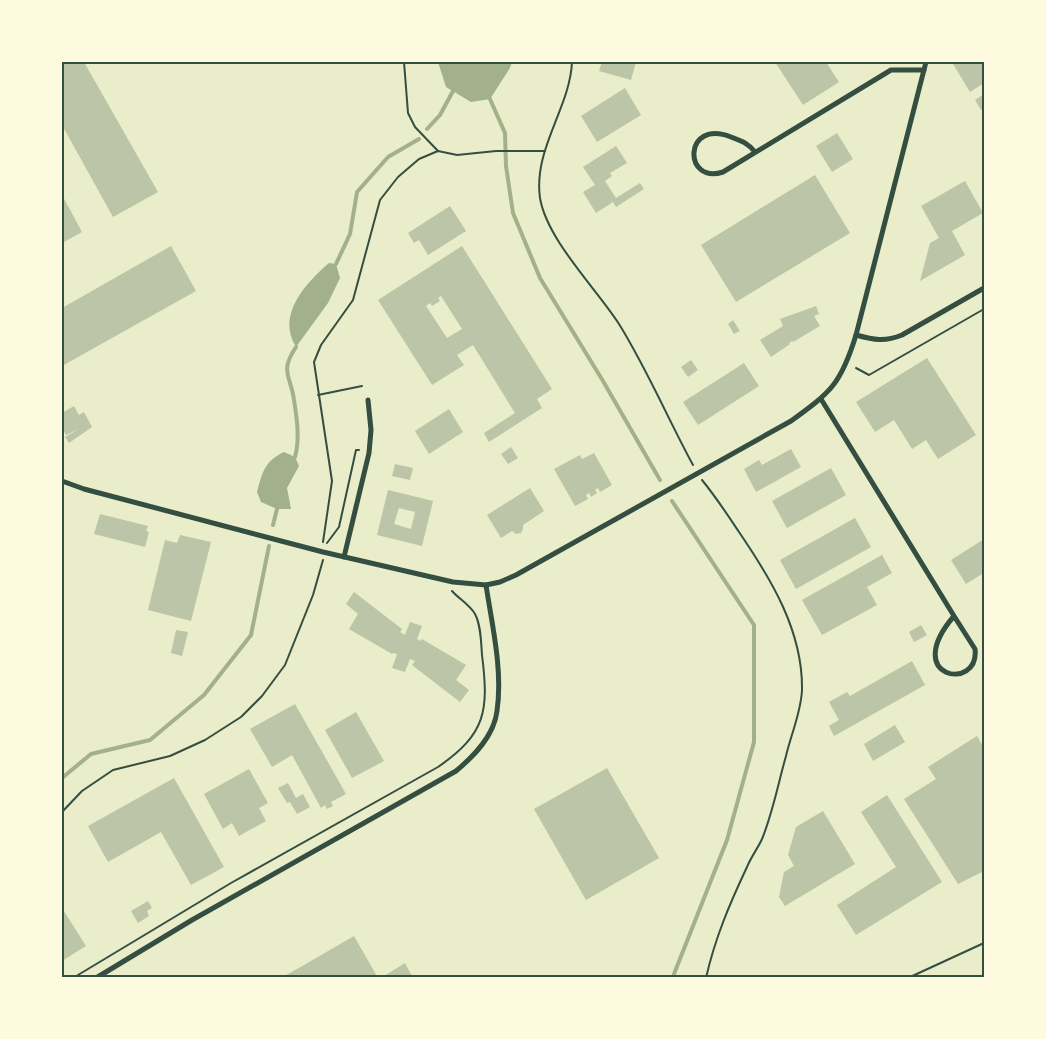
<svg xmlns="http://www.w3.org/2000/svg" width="1046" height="1039" viewBox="0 0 1046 1039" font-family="Spectral,serif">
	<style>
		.water { fill: #a3b18a }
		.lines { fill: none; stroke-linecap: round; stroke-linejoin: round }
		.stream { stroke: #a3b18a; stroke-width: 4 }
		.building { fill: #bcc5a7; fill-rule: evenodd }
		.path { stroke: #344e41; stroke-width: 2 }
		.minor { stroke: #344e41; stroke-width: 5 }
		.neatline { fill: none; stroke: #344e41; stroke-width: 2 }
	</style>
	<rect width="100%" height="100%" fill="#e9edc9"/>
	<g class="water">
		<path d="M438,62H512L510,68L490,99L471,102L446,87Z"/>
		<path d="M329,263L336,264L340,278L328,303L296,347C276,315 305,284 329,263Z"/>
		<path d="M284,452L295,457L299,466L287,488L291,509H277L261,502L257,492C263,471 264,462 284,452Z"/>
	</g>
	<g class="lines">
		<g class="stream">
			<path d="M490,99L505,133L506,166L513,213L540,278L603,381L660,480"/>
			<path d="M427,129L440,115L453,91"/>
			<path d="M336,264L350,234L357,192L388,157L419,139"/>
			<path d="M295,457C300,439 297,419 294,400C291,376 279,372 296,347"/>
			<path d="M672,501L754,625V742L727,840L674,974"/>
			<path d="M273,525L277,509"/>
			<path d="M62,778L91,754L150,740L204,695L251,635L269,546"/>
		</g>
	</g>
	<g class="building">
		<path d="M62,62H84L158,192L113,217L62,125Z"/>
		<path d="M602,62H636L631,80L599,71Z"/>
		<path d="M775,62H826L839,82L803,105Z"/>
		<path d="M958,62H984V83L970,92L953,64Z"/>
		<path d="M625,88L641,115L597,142L581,116Z"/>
		<path d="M984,94V108L981,110L975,100Z"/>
		<path d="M837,133L853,159L832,172L816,146Z"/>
		<path d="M616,146L627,163L610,173L612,176L605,181L616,198L640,183L644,189L616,207L613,202L596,213L583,192L595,185L583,167Z"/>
		<path d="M815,175L850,233L736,302L701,245Z"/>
		<path d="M965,181L983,213L952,231L965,255L920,281L930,243L939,238L921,206Z"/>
		<path d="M62,195L82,232L62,243Z"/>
		<path d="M450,206L466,231L428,255L419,240L414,243L408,233Z"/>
		<path d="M171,246L196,291L62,366V308Z"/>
		<path d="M462,246L552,389L537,399L542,408L489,442L484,433L515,413L473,345L457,355L464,365L432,385L378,300ZM441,296L462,329L447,338L426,306L430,303L432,306L440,301L438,298Z"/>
		<path d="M816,306L819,314L814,316L820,326L793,342L792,341L789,343L790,344L771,357L760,340L783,326L780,319Z"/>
		<path d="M733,320L740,331L734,334L728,324Z"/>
		<path d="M927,358L976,435L938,459L926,440L912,449L894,420L875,432L856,402Z"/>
		<path d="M691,360L698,370L688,377L681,367Z"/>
		<path d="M744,363L759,386L698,425L683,402Z"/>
		<path d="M74,406L79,415L84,412L92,427L69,443L65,437L79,429L66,435L62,427V413Z"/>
		<path d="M449,409L463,432L429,454L415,431Z"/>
		<path d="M511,447L518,458L508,464L501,454Z"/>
		<path d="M791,449L801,467L756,492L744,469L759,460L762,465Z"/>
		<path d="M594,453L612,485L600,492L598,488L595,490L597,493L591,497L589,493L586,495L588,499L575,506L554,469L580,455L582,459Z"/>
		<path d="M395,464L413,468L410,480L392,476Z"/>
		<path d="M831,468L846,495L787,528L772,501Z"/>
		<path d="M530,488L544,511L523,525V529L521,533L516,534L512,531L501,538L487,515Z"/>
		<path d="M388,490L433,501L422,546L377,535ZM399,508L415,512L411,529L394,524Z"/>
		<path d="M100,514L148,526L146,531L149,532L145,547L94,534Z"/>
		<path d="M855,518L871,547L796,589L780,560Z"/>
		<path d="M180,535L211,542L191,621L148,610L165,540L177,543Z"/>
		<path d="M984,539V578L982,574L966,584L951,560Z"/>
		<path d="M882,555L892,573L867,587L877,605L822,635L802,600Z"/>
		<path d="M354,592L402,629L400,632L405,635L410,622L422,626L417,639L421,641L422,639L466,665L456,680L469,690L460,702L412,665L415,661L410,659L405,672L392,668L397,654L393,653L392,654L349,629L358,614L346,604Z"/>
		<path d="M921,625L927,635L914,642L909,632Z"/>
		<path d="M176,630L188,632L182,656L171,653Z"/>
		<path d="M912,661L925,685L834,736L829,726L839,720L829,702L847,692L850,696Z"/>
		<path d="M295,704L346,794L331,802L333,806L327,809L325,805L321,808L292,755L272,767L250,729Z"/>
		<path d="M356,712L384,761L352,778L325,730Z"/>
		<path d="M895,725L905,742L873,761L864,744Z"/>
		<path d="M977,736L984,748V871L958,884L904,799L936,779L928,767Z"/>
		<path d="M607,768L659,858L586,900L534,809Z"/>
		<path d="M249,769L268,803L259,808L266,821L239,836L232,823L223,829L204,794Z"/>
		<path d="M174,778L224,867L191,885L161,832L108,862L88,826Z"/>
		<path d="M288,783L296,798L303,794L310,807L297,814L290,802L287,803L278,788Z"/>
		<path d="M887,795L942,882L856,935L837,905L896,867L861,812Z"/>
		<path d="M823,811L855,864L785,906L779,897L784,872L794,866L788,855L796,827Z"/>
		<path d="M148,901L152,908L147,911L149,916L138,923L131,911Z"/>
		<path d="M62,908L86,946L62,961Z"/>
		<path d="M354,936L378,978H281L304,965Z"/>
		<path d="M405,963L413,978H381Z"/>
	</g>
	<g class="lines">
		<g class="path">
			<path d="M404,62L408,113L415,127L438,151"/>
			<path d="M572,62C570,108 533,149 540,198C547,240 596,288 619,324C647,369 668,419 693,465"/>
			<path d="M856,368L869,375L984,309"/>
			<path d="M318,395L362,386"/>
			<path d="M702,480C716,497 727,514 739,532C771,579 803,631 802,690C801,713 791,734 786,756C778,784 773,812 762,839C758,848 751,857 747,867C730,903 715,938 706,978"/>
			<path d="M323,542L332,481L314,362L321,345L353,300L380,200L398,177L419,159L438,151L457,155L496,151H545"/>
			<path d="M327,543L339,527L356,450H359"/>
			<path d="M62,812L82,791L113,770L170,756L205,740L241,717L262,696L285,665L313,595L323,560"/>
			<path d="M73,978L231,883L438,767C486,734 489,711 482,655C481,642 481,625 475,614C470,605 458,598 452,591"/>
			<path d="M908,978L984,943"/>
		</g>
		<g class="minor">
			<path d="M755,152C748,143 742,141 731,137C683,118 683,185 723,172L891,70H924"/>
			<path d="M856,335C874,340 885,342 902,335L984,288"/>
			<path d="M821,399L954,616C900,679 980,692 975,649L954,616"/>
			<path d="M62,481L84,489L323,552L453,582L486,585L500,582L516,575L791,421C831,392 841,384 856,335L926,62"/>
			<path d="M344,557L369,453L371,430L368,400"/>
			<path d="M96,978L192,920L456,771C474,756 494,736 497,711C503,670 492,625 486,585"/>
		</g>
	</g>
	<rect width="1046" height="1039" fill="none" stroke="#fefae0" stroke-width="126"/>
	<rect x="63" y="63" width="920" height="913" class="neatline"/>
</svg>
